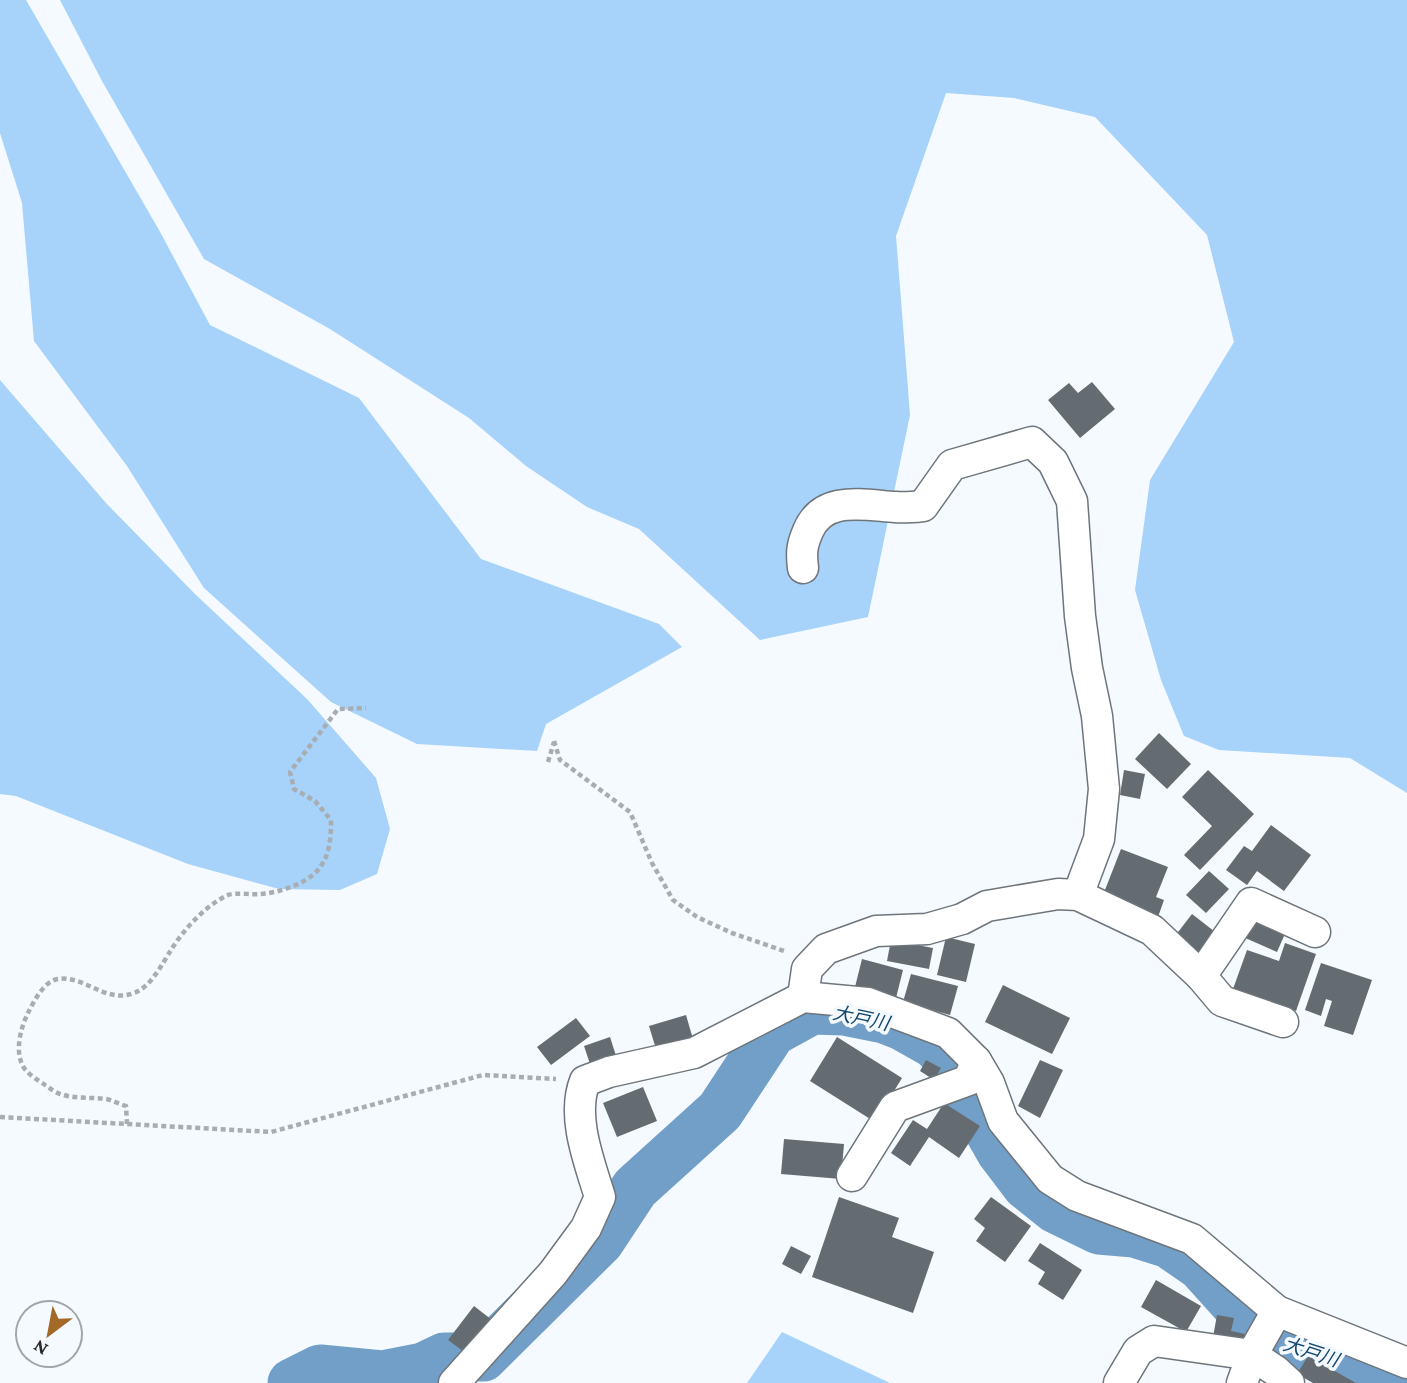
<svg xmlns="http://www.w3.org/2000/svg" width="1407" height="1383" viewBox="0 0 1407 1383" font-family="'Crimson Pro','Noto Sans JP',serif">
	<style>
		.green { fill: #a7d2fa }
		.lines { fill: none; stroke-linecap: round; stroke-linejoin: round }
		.river { stroke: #729fc7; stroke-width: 49 }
		.building { fill: #656c71 }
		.minor-casing { stroke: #6e757b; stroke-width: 33 }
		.path { stroke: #a8adb1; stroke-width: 4.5; stroke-dasharray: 5 3.5; stroke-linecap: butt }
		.minor { stroke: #fff; stroke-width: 30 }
		.labels { text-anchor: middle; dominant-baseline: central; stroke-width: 7; stroke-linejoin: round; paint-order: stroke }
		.water-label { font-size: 19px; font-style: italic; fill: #14476f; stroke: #f4faff }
	</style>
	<rect width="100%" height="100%" fill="#f4faff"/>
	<g class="green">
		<path d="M0,0H26L159,230L210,325L359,398L481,559L659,624L682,647L546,724L537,751L417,744L331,702L204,588L127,466L34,341L22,203L0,133Z"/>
		<path d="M60,0H1407V793L1350,758L1219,750L1184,736L1161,680L1135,590L1150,480L1234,342L1207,235L1095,117L1014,98L946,93L896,236L910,415L868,617L760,640L639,529L587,507L526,466L469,418L330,329L204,259L102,81Z"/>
		<path d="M0,380L106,503L195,594L308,700L376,778L390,829L377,874L340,890L279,889L188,864L16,796L0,794Z"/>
		<path d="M782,1332L890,1383H747Z"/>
	</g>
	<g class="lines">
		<path class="river" d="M292,1383L320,1369L382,1375L423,1367L444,1357H483L600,1241L635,1188L720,1111L772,1032L812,1010L844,1011L884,1019L902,1026L934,1044L946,1056L1001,1152L1026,1185L1056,1209L1099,1230L1134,1233L1169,1244L1201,1266L1255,1326L1276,1340L1383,1373L1407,1382"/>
	</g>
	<g class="building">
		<path d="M1092,382L1115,409L1080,438L1048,400L1069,383L1078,393Z"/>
		<path d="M1159,733L1191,764L1167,789L1135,759Z"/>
		<path d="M1124,770L1145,774L1140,799L1120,795Z"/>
		<path d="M1208,770L1254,814L1200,870L1184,855L1212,826L1182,797Z"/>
		<path d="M1271,825L1311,855L1284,891L1257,871L1247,885L1226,870L1244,846L1252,851Z"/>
		<path d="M1121,849L1168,867L1156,897L1164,900L1158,917L1103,895Z"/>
		<path d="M1209,871L1229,889L1206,913L1186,895Z"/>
		<path d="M1254,912L1288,927L1277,952L1243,937Z"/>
		<path d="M1192,914L1219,935L1202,957L1175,936Z"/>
		<path d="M946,937L975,944L966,982L937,975Z"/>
		<path d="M891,940L933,948L929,969L887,961Z"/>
		<path d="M1285,943L1316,954L1296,1011L1233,989L1247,950L1279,961Z"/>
		<path d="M862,959L903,970L895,1002L854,991Z"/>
		<path d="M1321,963L1372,980L1353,1035L1324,1026L1332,1001L1326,999L1321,1016L1305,1010Z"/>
		<path d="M911,974L958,986L950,1015L903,1002Z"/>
		<path d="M1003,985L1070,1018L1052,1054L985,1022Z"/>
		<path d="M686,1015L693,1039L656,1049L649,1026Z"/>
		<path d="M576,1018L590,1036L551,1065L537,1047Z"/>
		<path d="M610,1037L618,1062L592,1070L584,1046Z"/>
		<path d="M837,1037L902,1078L875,1122L810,1081Z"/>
		<path d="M926,1060L941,1068L934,1080L920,1071Z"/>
		<path d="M1040,1060L1063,1070L1040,1118L1018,1106Z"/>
		<path d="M643,1087L657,1121L617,1137L603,1103Z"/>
		<path d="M944,1103L980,1126L959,1158L929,1137L910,1166L891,1153L913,1120L927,1129Z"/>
		<path d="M784,1139L844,1144L841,1179L781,1174Z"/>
		<path d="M839,1197L899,1218L892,1237L934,1252L913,1313L812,1277Z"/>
		<path d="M991,1197L1031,1226L1005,1262L976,1241L985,1228L974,1219Z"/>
		<path d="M1040,1243L1082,1270L1063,1300L1038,1284L1045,1272L1028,1261Z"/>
		<path d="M791,1246L811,1256L801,1274L782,1264Z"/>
		<path d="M1156,1280L1201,1306L1186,1332L1141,1307Z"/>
		<path d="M474,1306L492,1320L467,1354L448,1340Z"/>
		<path d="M1217,1315L1234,1318L1231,1331L1245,1334L1242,1343L1213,1337Z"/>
		<path d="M1308,1356L1356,1383H1313L1297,1374Z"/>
	</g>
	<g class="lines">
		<defs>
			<g id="minor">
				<path d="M803,568C801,552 802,545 808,531C823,495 864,505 895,507C904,508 914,507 923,506L952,465L1032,442L1053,462L1072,501L1080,616L1087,668L1097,716L1104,789L1099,839L1078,895"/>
				<path d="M1201,976L1251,903L1315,932"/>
				<path d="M803,997L807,969L826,949L876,931L927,929L962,919L987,906L1058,894L1078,895L1152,930L1201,976L1222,1001L1283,1022"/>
				<path d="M852,1176L895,1107L969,1080L976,1061"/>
				<path d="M454,1383L553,1273L586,1228L600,1197C589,1161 571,1116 585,1081L609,1072L694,1053L803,997L868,1003L948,1033L976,1061L989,1083L1003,1121L1050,1179L1077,1196L1192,1239L1277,1311L1407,1363"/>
				<path d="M1119,1383L1138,1351L1154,1341L1252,1355L1277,1311"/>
				<path d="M1242,1383L1252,1355L1276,1371L1289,1383"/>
			</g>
		</defs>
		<use href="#minor" class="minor-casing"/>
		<g class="path">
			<path d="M554,741L560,760L630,812L652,863L673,900L697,917L732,933L787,952"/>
			<path d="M548,762L554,742"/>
			<path d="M0,1117L271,1132L483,1075L556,1079"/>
			<path d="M127,1124L126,1106C119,1104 112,1100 106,1099C91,1097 78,1099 64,1095C57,1094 51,1089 45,1085C38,1080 25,1073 22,1064C15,1049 21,1027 28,1013C34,1001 44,981 58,979C85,975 105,1004 134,993C151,987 162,964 171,950C184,929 206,905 228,895C237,892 250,895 260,894C279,893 310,883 321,866C330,853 331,836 331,820L315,801L294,789L290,772L338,709L366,708"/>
		</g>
		<use href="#minor" class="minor"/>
	</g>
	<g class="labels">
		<g class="water-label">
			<text transform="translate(861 1018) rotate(12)">大戸川</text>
			<text transform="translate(1311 1352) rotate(18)">大戸川</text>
		</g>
	</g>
	<g transform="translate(49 1334) rotate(212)"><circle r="33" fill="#f4faff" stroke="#a2a6ab" stroke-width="2"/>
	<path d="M0-5L12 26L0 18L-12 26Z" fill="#a26927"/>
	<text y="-10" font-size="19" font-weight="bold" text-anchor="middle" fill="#27292c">N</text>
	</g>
</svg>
